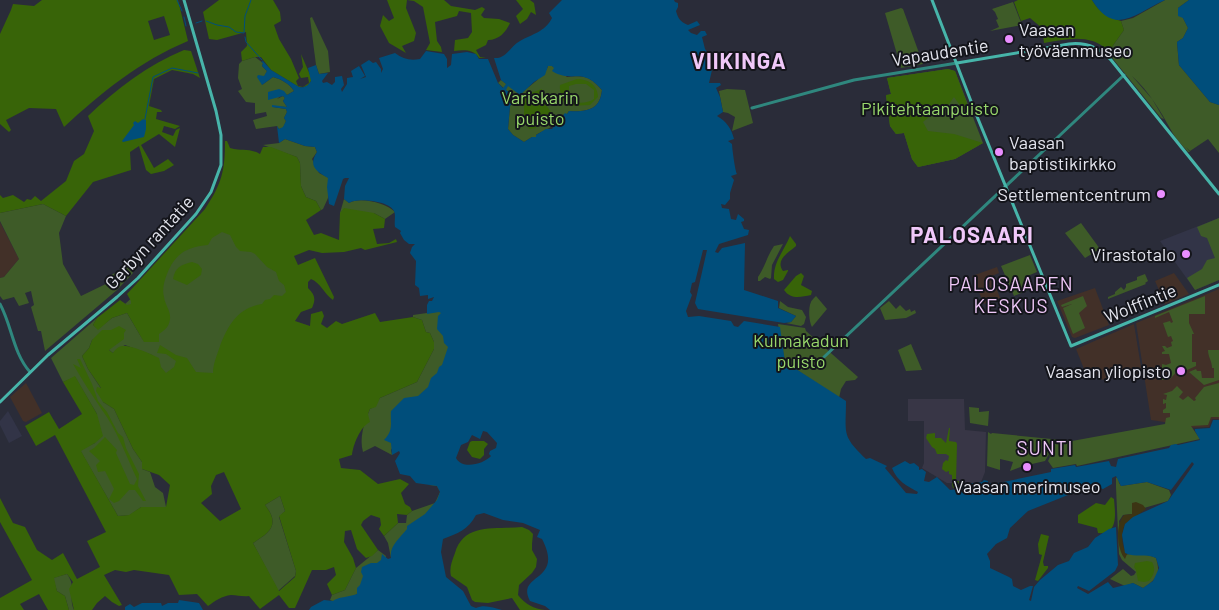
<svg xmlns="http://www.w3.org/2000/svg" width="1219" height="610" viewBox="0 0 1219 610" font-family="Barlow,sans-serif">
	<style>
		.built { fill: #323447 }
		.industrial { fill: #383646 }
		.education { fill: #423028 }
		.green { fill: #3e5b28 }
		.forest { fill: #386408; fill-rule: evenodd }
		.sand { fill: #3c3414 }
		.water { fill: #004e7b; fill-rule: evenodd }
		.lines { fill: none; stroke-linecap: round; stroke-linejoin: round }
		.stream { stroke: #004e7b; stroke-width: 1 }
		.tertiary { stroke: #2f877e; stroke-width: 3 }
		.secondary { stroke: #47b5aa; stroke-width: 3 }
		.poi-dot { fill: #e98efe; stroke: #14151b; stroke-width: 2 }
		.labels { text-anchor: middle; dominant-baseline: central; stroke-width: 4; stroke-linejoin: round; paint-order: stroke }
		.poi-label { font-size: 18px; fill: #e4e5ee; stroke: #14151b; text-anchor: end }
		.street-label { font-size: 18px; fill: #e4e5ee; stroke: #14151b }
		.park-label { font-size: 18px; fill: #98d76b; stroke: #14151b }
		.neighbourhood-label { font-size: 19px; letter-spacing: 1px; fill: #f0c8f9; stroke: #14151b }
		.district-label { font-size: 22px; font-weight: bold; letter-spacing: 1px; fill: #f0c8f9; stroke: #14151b }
	</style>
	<rect width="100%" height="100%" fill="#2a2c39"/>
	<g class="built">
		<path d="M1219,218V280L1195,290L1160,241Z"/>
		<path d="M8,411L22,436L9,443L0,425V421Z"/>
	</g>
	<path class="industrial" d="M908,399H964L965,430L986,432L985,472L981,482L966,484L947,483L922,468L924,463V421H908Z"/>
	<g class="education">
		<path d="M0,222L19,259L4,277L0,278Z"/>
		<path d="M997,267L999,273L992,276L1000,298L984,304L972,276Z"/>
		<path d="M1174,273L1189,294L1165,304L1155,281Z"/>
		<path d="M1095,288L1109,325L1075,338L1072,337L1057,301Z"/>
		<path d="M1219,289V419H1212L1209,427L1185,428L1164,422L1151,420L1136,323Z"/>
		<path d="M1134,324L1142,373L1126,376L1123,371L1102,380L1099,375L1088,379L1076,349Z"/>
		<path d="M26,383L42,413L26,422L23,421L10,397Z"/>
	</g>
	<g class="green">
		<path d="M1165,0H1189L1178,8L1188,28L1183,38L1177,42L1179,65L1210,102L1219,105V153L1208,139L1190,151L1186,147L1190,152H1188C1182,145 1175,138 1171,130C1161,112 1149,91 1132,76L1152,99L1164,119L1161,118L1109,54L1110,53L1109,51L1124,30L1121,21L1133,18Z"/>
		<path d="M1013,2L1022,25L990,31L999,27L996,20L998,19L995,12L992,9Z"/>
		<path d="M901,8L903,9L923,64L901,68L885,13Z"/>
		<path d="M312,17L328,51L330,72L319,74L316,65L310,18Z"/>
		<path d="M255,57L263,63L262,66L267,71L264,77L262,85L273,77C281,79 290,84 294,91L287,95L284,93L277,99L283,96L285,98L283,101L287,107L272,106L273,107L286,109L287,112L284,118L286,121L283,128L279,129L277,126L256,129L253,120L267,116L266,112L255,114V103L246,102L238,91L242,89L238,78L239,64L242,61Z"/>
		<path d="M548,66H552L567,77C584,75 590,76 602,90C600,110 587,112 569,111L567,114L562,115C555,128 547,128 536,135L537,137H532L524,142L513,135L508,129L510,106L514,102L508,92L498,83L501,80L520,94C528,87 545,76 548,66Z"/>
		<path d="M948,69L955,71L983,143L955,159L918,167L912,159L904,133L896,134L890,126L886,96L891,94L887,78Z"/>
		<path d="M727,89L745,90L753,123L732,131L735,117L728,113L723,112L719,91Z"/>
		<path d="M285,139L305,146L315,147L317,152L312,159L319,173L329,178L328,198L323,209L321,210L316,201L306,197L301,186L300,163L297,157L263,145L279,143Z"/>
		<path d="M344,199L349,203C359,196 387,203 395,212L385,219L374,213H340Z"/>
		<path d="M43,204L66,216L59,233L63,264L81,296L112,281L110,276L127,265L133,273L117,290L45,351L41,331H38L31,307L34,305L31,291L25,293L29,303L19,306L14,297L3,300L0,296V278L4,277L19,259L0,221V213Z"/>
		<path d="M225,211L260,214L286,289L295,322L213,373L165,378L152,355L125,345L113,353L109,350L119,327L92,340L89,348L82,356L88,369L102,390L103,402L114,409L133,449L142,462V469L150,472L155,487L163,493L166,507H141L130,515L118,516L80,450L95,443L97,414L75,377L63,382L51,358L97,318L93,325L98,329L112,318L127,313L144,342L124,305Z"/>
		<path d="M1219,218V280L1195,290L1187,278L1202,269L1207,260L1215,258L1207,238L1201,236L1197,227Z"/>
		<path d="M1081,223L1100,249L1085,258L1065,233Z"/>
		<path d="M783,244L772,265L771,278L770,279L765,277L760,281H758V277C765,267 767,256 774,246Z"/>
		<path d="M1030,255L1037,272L1025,277L1030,289L1014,296L1001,266Z"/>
		<path d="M1145,274L1148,281L1145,283L1146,284L1108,299V297L1115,294V292L1121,287L1124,290L1126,287V284L1137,280V277Z"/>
		<path d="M816,296L827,309L812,327C809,322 808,308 811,302C811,301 815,297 816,296Z"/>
		<path d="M1083,296L1087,306L1079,313L1085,328L1073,334L1063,308L1072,304L1062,307L1061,305Z"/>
		<path d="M1205,296V314H1189V323L1194,334H1192V362H1196V366L1187,370L1182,366L1170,379L1162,380V376H1167L1168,369L1162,368V364L1166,365L1171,363L1169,354H1162V352L1165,351L1162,346H1165L1167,348L1172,346L1171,342L1173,341L1171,336L1168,337L1163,323L1170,321L1171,323L1173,322L1169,312L1155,318V316Z"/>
		<path d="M780,301L788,307L802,310L806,317L804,324L801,326L786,323L791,322L796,316L779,308Z"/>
		<path d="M889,301L896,309L900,305L906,311L910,309L911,312L915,310L916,313L906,318L885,320L880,308Z"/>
		<path d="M441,311L457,341L391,450L392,455L375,446L363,452C359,438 364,423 370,409L374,407L380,398L417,382L434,349V342L430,333L426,332L422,320L413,317V315Z"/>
		<path d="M778,324L805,328L806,331L858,377L855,380L846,381L841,389L839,398L785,362Z"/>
		<path d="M911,344L922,370L906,371L898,350Z"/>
		<path d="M1208,350H1219V380L1204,385L1189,372L1196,369L1197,371H1201L1202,378H1214V368H1212C1212,361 1208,357 1208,350Z"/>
		<path d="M1219,383V417H1211L1208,425L1191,426L1200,439L1077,466L1076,464L1053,468L1048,461L1050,457L1049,454L1045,461L1023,466L1010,471L1013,462L1000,459V470L987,466L988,432L991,434L992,433L1072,441L1165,424L1166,418L1170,417V413H1163V410L1166,408V403L1163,404V399L1166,400L1167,395L1163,394L1172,391L1177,386L1183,392L1179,397L1183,400L1188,396L1194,401L1196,400L1195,398L1204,387Z"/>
		<path d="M969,407L979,408V412L989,411L988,426L970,423Z"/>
		<path d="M1118,477L1119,483L1121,486L1147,482L1169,490L1171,495L1168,501L1144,508L1132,503V514L1123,515L1119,521L1123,556C1130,552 1148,554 1156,558C1161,574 1157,579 1143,588L1133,583L1125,586L1110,579L1123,569L1131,576L1134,575L1136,572L1122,560L1119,554L1116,487V478Z"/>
		<path d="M436,482L442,497L391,558L388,543L384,536L398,523H406L407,515L412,511L435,503L440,492L437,486L429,485Z"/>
		<path d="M280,496L285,511L279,517L296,571L295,576L278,591L253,543C271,532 280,524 265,505Z"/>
		<path d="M378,550L386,556L384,567L364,589L341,605L330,600L332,595L345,590L356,568Z"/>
		<path d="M67,574C77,588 68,596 74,610H69L65,596L57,591L53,578Z"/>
	</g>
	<g class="forest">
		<path d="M42,0H178L188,41C140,61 101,93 64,127L56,109L29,108L6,120L11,130L9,132L0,124V34L11,10L13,4L34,6ZM164,16L170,35L154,40L148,21Z"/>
		<path d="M219,0H273L280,12L281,21L274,25L279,39L291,59L299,78L296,81L298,86L303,87L309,83L308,77L301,78L299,74L303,67L301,54L311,77V81C308,86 305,88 299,87L271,70L261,57H255L242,61L241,52L247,46L246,32L217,40L209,39L203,12Z"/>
		<path d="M387,0H444L451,6L475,10L482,7L485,9L481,15L484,18L499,19L510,23C506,32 499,40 488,40L486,45L476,50L480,57L486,58H479C473,49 464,50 454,51L455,40L468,38L472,32L471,13L459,11L457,16L435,22L437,41L441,47L442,52L426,50L430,43L423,7L414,1L407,0L406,8L416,33L414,41L402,46L406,53L389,43L380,26L383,15L389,21L394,18Z"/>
		<path d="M516,0H530L534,3L536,15L531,12L527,19L520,24L516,16L523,9Z"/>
		<path d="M1018,0H1092C1100,13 1107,17 1121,21L1124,30L1109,51C1090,33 1067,39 1044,43L1042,28L1030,18L1021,21L1014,2Z"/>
		<path d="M184,50L191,51L200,78L193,74L172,70L154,79L149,106L161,110L162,112H157L156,119L180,126L175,129L164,126L162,132L173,136L176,130L180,128L175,147L159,134L141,145L154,168L168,159L174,165L164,171L151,174L146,170L139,146L130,152L131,170L93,182L66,216L43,204L0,213V195L3,198L13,195L24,202L27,199L31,200L35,196L41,201L66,181L74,161L84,154L94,131L88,116C116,89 148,65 184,50Z"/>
		<path d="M948,69L955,71L969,109L962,108L954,97L940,117L930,116L923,122L928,131L954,134L983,143L955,159L918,167L912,159L904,133L896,134L890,126L886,95L891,94L887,78Z"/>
		<path d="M577,79C588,79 598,85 598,97L590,105L568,106C563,103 559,92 560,85ZM576,84H586L594,90V99C586,104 577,104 569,99V86Z"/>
		<path d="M542,89V99L553,115C541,118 541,114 536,128L529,129L524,116V98L530,93Z"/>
		<path d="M225,141H227L230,148C243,152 247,147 260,154L263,147H271L297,157L300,163L301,186L306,197L316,201L321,210L306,220L314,235L321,233L339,240L340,213L344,208L374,213L385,219L384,228L373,229L377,244L389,243L396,239L397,242L365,250L361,248L344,252L322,253L309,250L294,256L298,265L315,258L334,297L333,300C324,294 321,283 311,279L308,282V288C315,295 316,299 312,308L301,312L295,321L310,326L311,314L322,311L324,316L321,324L327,328L336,321L342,324L375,313L380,322L413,317L422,320L426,332L430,333L434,342V349L417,382L380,398L376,407L370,409L368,414L370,422C360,427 353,445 352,455L339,459L341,468L360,470L378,484L400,479L409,484L401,493L405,504L410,507L412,511L407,515L397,514L398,523L384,536L379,529L381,525L380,518L371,515L363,521L361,525L378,550L372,556L366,558L357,549L351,530L345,531L344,542L353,558L356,568L345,590L332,595L327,584L336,575L334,567L326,570H312L295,608H289L279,595L260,609L249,596C242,597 238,595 231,595C222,596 215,601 208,606L197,594L179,595L169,575L134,570L126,572L115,570L104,575L122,605L119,606L112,602L105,596L97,603L92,610H74L69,589L73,582L67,574L54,578L57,591L65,596L69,610H48L39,594L20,604L24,610H0V598L32,580L0,522V498L13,523L25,527L37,550L52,560L63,553L77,579L100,567L87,541L106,532L55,435L36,446L25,426L49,412L59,429L82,414L63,382L75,376L97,414L103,436L95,443L81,451L118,516L129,515L141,507H166L170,485L159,475L142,469V462L133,449L114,409L103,402L96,391L97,387L101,388L88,369L82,356L89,348L92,340L102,330H111L119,326L126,330L124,333V339L109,350L113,353C115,350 118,346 123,346C131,345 151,354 159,358L161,367L166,373L174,367L176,361L166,354L157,353L160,345L176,355L187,358L196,372L213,373C213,364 217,355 220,346C228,325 238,308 262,304L265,300L270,299L274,295L282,296L286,292L284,285L279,281L276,272L267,267L255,254L251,252L240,251L236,247L230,235L222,232L212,238L208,245C186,247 175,254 167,274C164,282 162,289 164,297C165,305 171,311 170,319C169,327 165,330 159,334V342H144L127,313L112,318L98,330L93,325L97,318L120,300L127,305L131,304V301L127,294L205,209C222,183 225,171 225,141ZM224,472L241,509L220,521L201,503L212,494L211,486L216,475ZM280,496L285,511L279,516L296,571L295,577L279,591L253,543C271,532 280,524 265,505Z"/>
		<path d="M790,236L796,244V246C788,253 775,260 783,271L788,270V271L783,280L778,282L774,279C773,262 784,251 790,236Z"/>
		<path d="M192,262L198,264L202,269L201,275L187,285L173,279C175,267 181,265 192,262Z"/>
		<path d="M801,273L804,276L801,285L812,291L811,295C801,297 791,300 784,290L796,276Z"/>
		<path d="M77,359H80L92,384L98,401L107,412L118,433L123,437L126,448L139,474L138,486L146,501H143L135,490H129L119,501L114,503L109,499L114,489L105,471L98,472L96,465L100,461L89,451L94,448L105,437L117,450L116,453L130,484L134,485L137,479C126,456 117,430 102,410C92,395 82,380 73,364L81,368Z"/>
		<path d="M949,428H950L949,441L956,442L957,444L956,481H959L958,485L953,488L952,484V475L949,474V471L946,472L942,469L943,463L946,460L948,461L949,456L946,454H937L935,449L932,447L926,438L927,434L935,433V438H941L946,443Z"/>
		<path d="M472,441H484L488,444L484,449V455L480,459L472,457L467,450L470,442Z"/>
		<path d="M1111,497L1114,499C1115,513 1119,535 1098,533L1097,528L1078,523V515L1096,503L1105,505Z"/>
		<path d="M522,527L529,530L533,534L532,544V550L537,559L536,567L532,573L519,585L518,595C525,604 534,609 545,610H520L512,598L488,603L475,602L472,600L467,587L451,576C449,568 452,561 455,553C464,522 496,530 522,527Z"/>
		<path d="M1041,534L1049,536L1043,562L1044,566H1048V568L1038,581L1035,580L1042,555L1039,554L1038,544Z"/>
		<path d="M1147,561L1152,562C1156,569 1154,575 1149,581L1144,582L1138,581L1136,570L1134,567L1135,563Z"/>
	</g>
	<path class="sand" d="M1136,502L1143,505L1146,509L1125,524C1121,533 1121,546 1127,554L1125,559C1117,550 1115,525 1124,515L1132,514V503Z"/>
	<g class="water">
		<path d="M562,0H674L675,2L678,3V7L676,11C678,18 680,22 688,25L697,21L700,25L688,30L691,33L697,35L701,31H705L707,35L702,37L705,49L711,57L707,59L710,62L708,64L712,70L709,83H720L721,85L716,88L720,97L723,112L717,116C727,122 731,128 734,139L728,141L732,144C732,147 735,171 737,174L731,176L734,180L730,193V199L725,205L721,204L722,208L729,209L731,219L736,220L738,214L744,219V221L741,222L744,229L749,230L748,235L719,244L715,252L718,253L722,248L745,243L744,290L778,301V308L796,316L791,322L784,323L698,309L695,303L707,250H703L695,282L692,283L690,292L692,295L686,311L688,317L699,316L731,321L734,326L738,327L744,321L780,327L785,362L846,401C846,434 841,435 866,459L870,458L887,466L885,468L906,493L917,494L918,492C907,486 897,481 892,468L905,461L910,464L914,463L919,467V470L922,469L926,472L924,481L929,482L937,477L950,490L960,489L961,485L982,482L984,480L988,481V483L994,484L1051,472V469L1075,465L1076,467L1109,461L1111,466L1116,467L1118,459L1169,448L1171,445L1176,444L1178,445L1200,440L1195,431V429L1210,428L1213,420H1219V610H550L545,606L530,601C515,573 565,583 542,539L537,537L540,530L523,523L503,520L484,513L476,515C469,529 457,534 443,539L441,552L446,577L463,591L471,606L476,608C485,604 493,608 502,610H309L311,607L324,600L333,601C337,597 349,597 357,594V588L360,585L363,576L361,572L362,567L371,563H377L381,560L382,554L388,559L391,558C389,546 400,538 407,529V526L425,514L437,500L440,492L437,486L416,483L410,476L400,474L395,461L400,453L399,451L392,455L391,443L384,440C394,430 390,423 391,411L404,398L418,396L428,387L431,378L437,373L439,367L442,365L448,347L444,343L443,336L437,329L438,316L441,313L439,312L427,314V305L429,301H432L434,297L428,299V295L420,296L419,288L415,285L416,261L410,253L412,247L415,244H409L404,240L400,233L401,231L395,227C394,222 396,215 394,211C390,201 357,197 349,203L344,199L345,186L349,178H345L343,179L334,206L329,204L327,187L328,178C316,171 308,166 317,152L315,147L305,146L285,139L279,143L277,126L279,129L283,127L286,121L284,118L287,112L286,109L272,107V105L287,107L283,101L285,98L283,96L268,100V92L279,89L284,91L287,95L294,91C290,84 281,79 273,77L262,85L257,77L258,75L264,76L267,71L262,66L263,63L261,62L263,61L271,70L299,87C305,88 308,86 311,81L308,68L316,65L319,74L328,73L322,81L323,83L327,82L332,85L335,82V77L342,76L344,85L341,89L342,92L347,84V78L353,77L351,71L359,66L365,76L360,79L366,77L361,65L369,60L373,63L376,62L381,69V73L383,69L379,58L395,53C403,59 410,61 420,59L426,51L444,54L447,59V68L451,65L452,54L467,52L476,54L479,59H488L498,83L503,88L506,84L501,80L494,58C507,59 510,46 520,41C532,34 545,32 552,18L549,13ZM548,66H552L554,68L552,71C573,84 581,66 602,90C600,110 587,112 569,111L567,114L565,113L552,129H546L536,135V137H532L524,142L513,135L508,129L510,106L516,96L506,90L508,86L520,95L534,82L545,75ZM483,431L487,432L497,443L496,448L490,451L489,454L491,456C484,464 462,470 456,458L461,445L468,442L472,435L480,439ZM1192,462L1194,464L1168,501L1133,517L1125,524L1122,535L1125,553C1136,558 1145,553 1156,558L1159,568L1153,581L1143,588L1133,583L1113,588L1108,582L1088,594L1077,588L1078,586L1089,591L1115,571L1118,565L1116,527L1109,529L1095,538L1088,547L1074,553L1069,561L1058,565L1040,580L1034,587L1031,601L1029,600L1033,586H1030L1021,590L1013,586L1012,579L1009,577L990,568V561L987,554L996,544L1007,538L1010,528L1028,511L1078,491L1097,487L1103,489L1112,484V478L1116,476L1121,486L1147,482L1171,490Z"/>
		<path d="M1092,0H1165C1137,12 1115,38 1092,0Z"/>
		<path d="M1189,0H1219V105L1210,102L1179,65L1177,42L1183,38L1188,28L1183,18L1178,16V8Z"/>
		<path d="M143,119L146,120V129L144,137L123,142L122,141L134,125L133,123L135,121L138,123Z"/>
		<path d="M179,600L199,603L203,610H125V607L130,604L134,607L142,603H161L162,606L168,603H178Z"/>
	</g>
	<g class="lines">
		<g class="stream">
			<path d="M177,0L182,11"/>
			<path d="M184,17L186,26"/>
			<path d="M206,21L217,25L229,27L236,32L244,33L245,16L251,0"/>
			<path d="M196,23L202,21"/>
			<path d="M245,37L246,42L262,60"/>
			<path d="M145,119L153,77L172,68L198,73"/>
		</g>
		<g class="tertiary">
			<path d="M752,108L854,80L957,63"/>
			<path d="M0,304C12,326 13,353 30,372"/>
			<path d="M824,357L1124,75"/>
		</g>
		<g class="secondary">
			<path d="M932,0L974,109L1071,346L1219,285"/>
			<path d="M957,63L1069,44C1086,42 1099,47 1111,60L1219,194"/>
			<path d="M0,402L48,355L117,297L138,278L196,214L211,192L221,165V135L216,111L184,0"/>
		</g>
	</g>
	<g class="poi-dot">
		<circle cx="1009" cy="39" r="5"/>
		<circle cx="999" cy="152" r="5"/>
		<circle cx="1161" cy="194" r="5"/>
		<circle cx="1186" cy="254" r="5"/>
		<circle cx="1181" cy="371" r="5"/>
		<circle cx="1027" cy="467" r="5"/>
	</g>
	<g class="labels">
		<g class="poi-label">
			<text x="1019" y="29" text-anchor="start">Vaasan<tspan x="1019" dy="21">työväenmuseo</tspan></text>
			<text x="1009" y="142" text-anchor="start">Vaasan<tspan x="1009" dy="21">baptistikirkko</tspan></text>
			<text x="1151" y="194">Settlementcentrum</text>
			<text x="1176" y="254">Virastotalo</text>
			<text x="1171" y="371">Vaasan yliopisto</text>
			<text x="1027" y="486" text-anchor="middle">Vaasan merimuseo</text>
		</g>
		<g class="street-label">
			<text transform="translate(940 52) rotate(-9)">Vapaudentie</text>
			<text transform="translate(149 242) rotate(-47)">Gerbyn rantatie</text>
			<text transform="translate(1140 303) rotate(-22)">Wolffintie</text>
		</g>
		<g class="park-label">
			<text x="540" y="97">Variskarin<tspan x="540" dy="21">puisto</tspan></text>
			<text x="930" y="108">Pikitehtaanpuisto</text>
			<text x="801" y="340">Kulmakadun<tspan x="801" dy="21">puisto</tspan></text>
		</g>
		<g class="neighbourhood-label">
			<text x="1011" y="283">PALOSAAREN<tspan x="1011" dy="22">KESKUS</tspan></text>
			<text x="1045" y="447">SUNTI</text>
		</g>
		<g class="district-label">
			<text x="739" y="60">VIIKINGA</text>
			<text x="972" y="234">PALOSAARI</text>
		</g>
	</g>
</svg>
